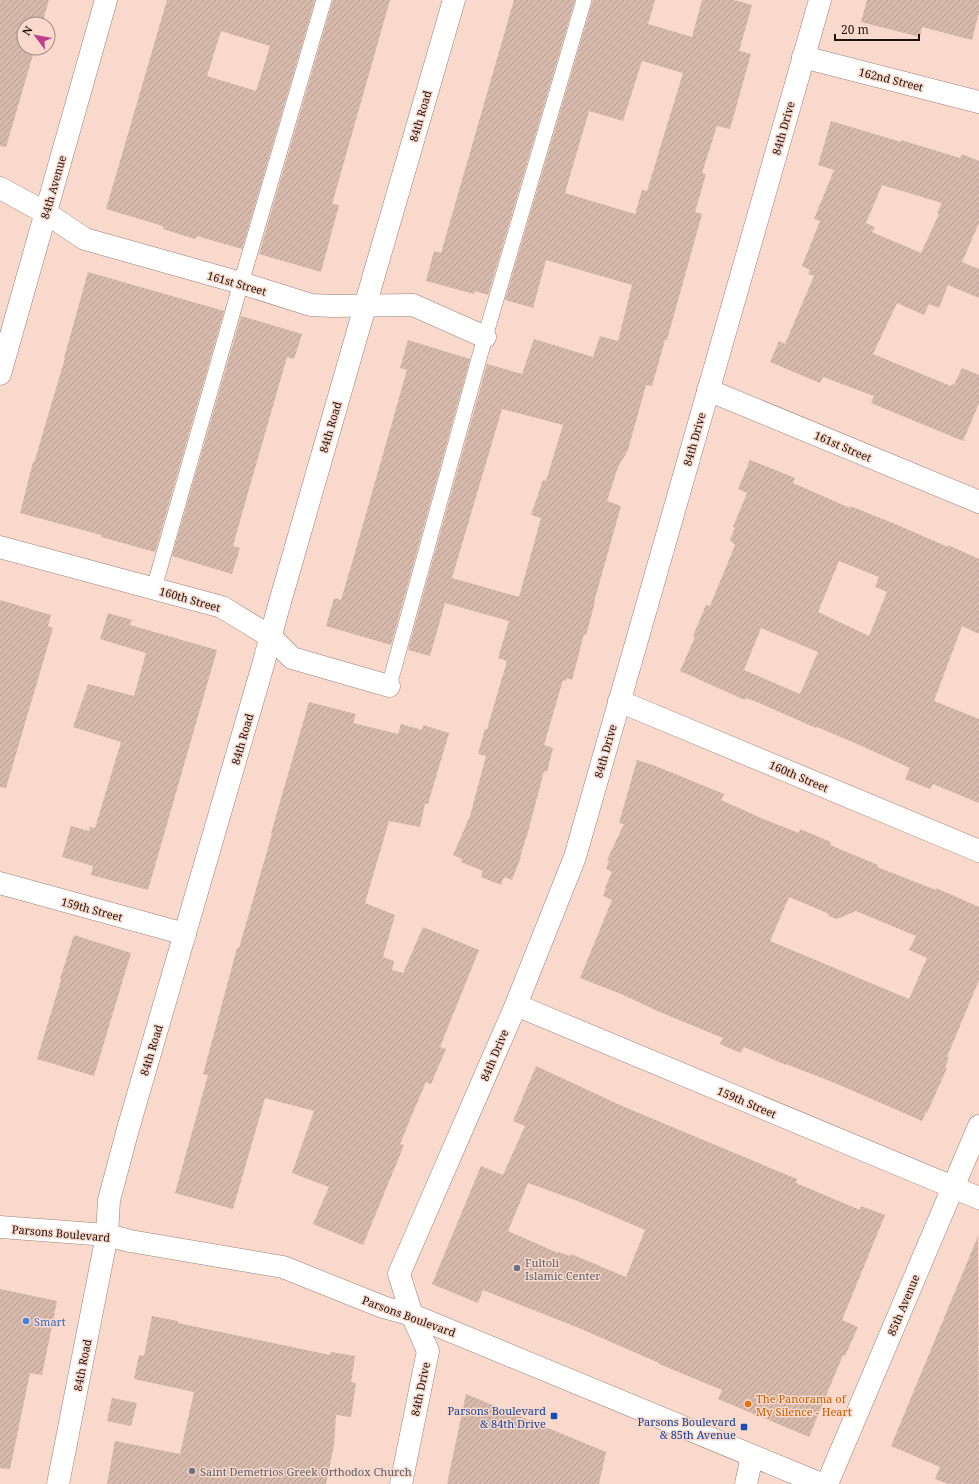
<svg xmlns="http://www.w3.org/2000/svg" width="979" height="1484" viewBox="0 0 979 1484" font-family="'Noto Serif',serif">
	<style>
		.building { fill: url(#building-hatch); fill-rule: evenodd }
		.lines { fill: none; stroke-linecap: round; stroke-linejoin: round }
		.lane-casing { stroke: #9c8074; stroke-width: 16 }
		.street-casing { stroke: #9c8074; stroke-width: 23 }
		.secondary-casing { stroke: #9c8074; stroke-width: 23 }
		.lane { stroke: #fff; stroke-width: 15 }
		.street { stroke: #fff; stroke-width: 22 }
		.secondary { stroke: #fff; stroke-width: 22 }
		.worship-dot { fill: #6b7280; stroke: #f8d9cc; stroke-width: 1.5 }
		.shop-dot { fill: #3f7fe0; stroke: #f8d9cc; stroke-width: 1.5 }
		.food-dot { fill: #e8710a; stroke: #f8d9cc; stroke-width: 1.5 }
		.transit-dot { fill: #1a4fb4; stroke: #f8d9cc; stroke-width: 1.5 }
		.labels { text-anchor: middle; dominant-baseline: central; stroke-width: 3; stroke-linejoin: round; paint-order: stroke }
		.street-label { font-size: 11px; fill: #1e130f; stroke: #f8d9cc }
		.worship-label { font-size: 11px; fill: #5b616d; stroke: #f8d9cc; text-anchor: start }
		.shop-label { font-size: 11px; fill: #366cbe; stroke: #f8d9cc; text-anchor: start }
		.food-label { font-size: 11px; fill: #c56008; stroke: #f8d9cc; text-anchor: start }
		.transit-label { font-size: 11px; fill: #164399; stroke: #f8d9cc; text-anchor: end }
	</style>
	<defs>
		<pattern id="building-hatch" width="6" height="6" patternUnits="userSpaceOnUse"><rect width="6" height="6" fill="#d6b9ab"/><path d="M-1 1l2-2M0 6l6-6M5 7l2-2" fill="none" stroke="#b79e92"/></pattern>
	</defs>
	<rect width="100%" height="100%" fill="#f8d9cc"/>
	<g class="building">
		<path d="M0,0H49L42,24H24V48H35L6,147L0,146Z"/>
		<path d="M167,0H315L242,249L197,236L195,239L163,229V226L106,209ZM221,31L270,46L256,91L207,76Z"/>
		<path d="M333,0H390L332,204L339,205L321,272L259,254Z"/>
		<path d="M514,0H575L488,295L475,291L474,294L426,281L434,251L441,253Z"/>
		<path d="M593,0H655L648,24L692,37L702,0H734L752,5L739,51L751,54L730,129L717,126L702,173L706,174L695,212L702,214L667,340H665L652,386L646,385L628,450L618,467L607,501L621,506L594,602H595L586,635L584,634L572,680L567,678L566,681L563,680L544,745L553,748L547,772L544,771L528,832L520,857H521L512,880L504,877L501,885L481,877L483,871L461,862L462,859L453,855L470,816L486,756L478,754L485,729H487L507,661L498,658L509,621L445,603L430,656L408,650L487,364L522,374L534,339L593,357L600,336L618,341L632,285L546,260L533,308L505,300ZM642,61L683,73L647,191L642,190L635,214L565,193L589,111L623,121ZM502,409L563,425L546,481L543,480L531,515L541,518L519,597L452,578Z"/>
		<path d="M867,0H979V12L972,40L922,27L920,37L861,22Z"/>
		<path d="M831,121L901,142V140L960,158L962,154L979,161V223L962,262L979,269V298L948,285L939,308L929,304L924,315L897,303L873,354L951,386L952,384L954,385L962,368L979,375V403L963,441L871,403L874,396L823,377L820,383L770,362L779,341L785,344L814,276L808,274L810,270L802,266L820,221L814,219L834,170L818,165ZM882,185L942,203L937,213L939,214L921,253L872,232L875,227L866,223Z"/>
		<path d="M88,272L224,311L155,552L101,537V535L20,513L33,462L34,463L65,358H64Z"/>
		<path d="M241,316L302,334L294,359L287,357L239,524L233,546L240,548L232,574L172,556Z"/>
		<path d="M408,340L470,359L391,645L326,626L334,598L341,600L354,556L407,370L400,368Z"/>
		<path d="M750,460L795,478L793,483L850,508V506L895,524L948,547V545L979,559V634L962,626L934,701L979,719V803L933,784L930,789L905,779L910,768L864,747L817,727L816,728L757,702L746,698L745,700L680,671L695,637L693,636L706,605L710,606L735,545L730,540L735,528L733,527L747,493L738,489ZM839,561L879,577L875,587L887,592L869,636L818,612ZM761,628L818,652L800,694L744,670Z"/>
		<path d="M0,600L51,615L48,626L53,628L6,788L0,787Z"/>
		<path d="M108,613L132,620L130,625L217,650L148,890L91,875L93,866L62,857L71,826L89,831L90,827L95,828L121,742L73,727L88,684L134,696L146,653L100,639Z"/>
		<path d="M309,702L356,714L353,723L398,734L401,724L422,730L423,725L449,733L428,804H425L420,827L389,821L365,903L395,915L383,957L394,961L392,970L403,973L423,927L479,950L440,1047L446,1049L431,1084L426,1082L414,1110L400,1144L404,1145L363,1245L313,1224L329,1187L292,1173L314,1111L265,1098L233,1209L175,1193L208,1075L203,1074L218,1019L237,948H239L272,834L271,833Z"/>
		<path d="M637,760L653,765L724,794L721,800L761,818L799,833L800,829L831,842L830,845L878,865L877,867L936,890V888L979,907V980L947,1057L949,1058L945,1067L947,1068L927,1113L926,1112L922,1121L835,1083L786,1064V1065L744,1047L741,1053L720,1044L723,1038L662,1013L621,994L580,978L612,900L603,896L606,888H605L612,872L606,869L609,861L607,860L624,824L619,823ZM789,897L827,913L829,916L837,919L856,911L916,936L909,950L927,958L909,999L770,941Z"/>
		<path d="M74,935L131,953L94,1076L37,1059L61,980L60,979Z"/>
		<path d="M536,1066L622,1106L797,1179L796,1183L860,1210L861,1206L885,1215L842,1320L858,1327L845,1356L843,1355L809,1437L718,1399L722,1390L659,1364V1363L579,1328L483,1290L478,1303L432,1284L481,1166L503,1175L525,1126L513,1121ZM528,1183L575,1200L645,1230L626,1277L571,1254L570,1256L559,1252L558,1253L508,1231Z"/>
		<path d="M978,1236L979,1484H948L935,1479L940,1467L891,1446Z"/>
		<path d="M0,1289L57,1301L42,1375L30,1373L10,1469L0,1468Z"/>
		<path d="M152,1316L178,1321V1323L330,1355L331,1352L355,1356L351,1382L356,1383L351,1417L336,1415L334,1445L326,1484H107L115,1441L180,1454L194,1392L134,1379L139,1355L144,1356Z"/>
		<path d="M466,1394L606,1452L599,1484H447Z"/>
		<path d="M112,1398L137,1403L131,1426L107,1421Z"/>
	</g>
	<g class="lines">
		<defs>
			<g id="lane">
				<path d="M154,588L241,283L324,0"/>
				<path d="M389,686L485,337L584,0"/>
			</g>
			<g id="street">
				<path d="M803,57L979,102"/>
				<path d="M0,188L46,213L85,239L241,283L311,305L333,306L413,305L485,337"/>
				<path d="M0,374L106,0"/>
				<path d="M708,390L979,502"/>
				<path d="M0,547L222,607L271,637L292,658L389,686"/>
				<path d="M619,701L979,851"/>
				<path d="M0,883L185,934"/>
				<path d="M516,1005L979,1198"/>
				<path d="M58,1484L107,1235L109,1200L128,1129L263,665L278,609L372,282L454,0"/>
				<path d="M401,1484L428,1351L412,1315L399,1274L516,1005L575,857L820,0"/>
				<path d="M746,1484L752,1456"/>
				<path d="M827,1484L979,1126"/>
			</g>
			<path id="secondary" d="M0,1227L107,1235L130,1241L283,1267L383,1307L412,1315L821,1484"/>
		</defs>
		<use href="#lane" class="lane-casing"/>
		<use href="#street" class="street-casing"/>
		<use href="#secondary" class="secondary-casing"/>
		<use href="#lane" class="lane"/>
		<use href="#street" class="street"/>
		<use href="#secondary" class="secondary"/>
	</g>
	<g class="worship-dot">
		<circle cx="517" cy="1268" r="4"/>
		<circle cx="192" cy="1471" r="4"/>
	</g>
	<circle class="shop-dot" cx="26" cy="1321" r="4"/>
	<circle class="food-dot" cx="748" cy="1404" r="4"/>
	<g class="transit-dot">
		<rect x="550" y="1412" width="8" height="8" rx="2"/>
		<rect x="740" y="1423" width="8" height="8" rx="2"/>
	</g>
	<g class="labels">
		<g class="street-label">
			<text transform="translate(891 79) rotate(14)">162nd Street</text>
			<text transform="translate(420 116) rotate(-74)">84th Road</text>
			<text transform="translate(783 128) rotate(-74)">84th Drive</text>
			<text transform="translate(53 187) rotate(-74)">84th Avenue</text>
			<text transform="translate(237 283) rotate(16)">161st Street</text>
			<text transform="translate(330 427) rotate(-74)">84th Road</text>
			<text transform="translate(694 439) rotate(-74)">84th Drive</text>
			<text transform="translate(843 446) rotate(23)">161st Street</text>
			<text transform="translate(190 599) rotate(16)">160th Street</text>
			<text transform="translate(242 739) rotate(-74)">84th Road</text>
			<text transform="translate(605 751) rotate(-74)">84th Drive</text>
			<text transform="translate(799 776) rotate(23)">160th Street</text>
			<text transform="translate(92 909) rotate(15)">159th Street</text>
			<text transform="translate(151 1050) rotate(-73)">84th Road</text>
			<text transform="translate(494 1055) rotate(-67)">84th Drive</text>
			<text transform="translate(747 1102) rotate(23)">159th Street</text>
			<text transform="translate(61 1233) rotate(5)">Parsons Boulevard</text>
			<text transform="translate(903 1305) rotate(-67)">85th Avenue</text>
			<text transform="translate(409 1316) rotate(20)">Parsons Boulevard</text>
			<text transform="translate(82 1365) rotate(-79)">84th Road</text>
			<text transform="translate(420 1389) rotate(-78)">84th Drive</text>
		</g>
		<g class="worship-label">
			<text x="525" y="1262">Fultoli<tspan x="525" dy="13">Islamic Center</tspan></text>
			<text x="200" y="1471">Saint Demetrios Greek Orthodox Church</text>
		</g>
		<g class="shop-label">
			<text x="34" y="1321">Smart</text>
		</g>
		<g class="food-label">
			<text x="756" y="1398">The Panorama of<tspan x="756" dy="13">My Silence - Heart</tspan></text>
		</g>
		<g class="transit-label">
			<text x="546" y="1410">Parsons Boulevard<tspan x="546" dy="13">&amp; 84th Drive</tspan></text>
			<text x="736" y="1421">Parsons Boulevard<tspan x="736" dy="13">&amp; 85th Avenue</tspan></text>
		</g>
	</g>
	<g transform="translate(36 36) rotate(302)"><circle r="19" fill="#f8d9cc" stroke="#a18a80"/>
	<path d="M0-3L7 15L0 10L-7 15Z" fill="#bd3e8a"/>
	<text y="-6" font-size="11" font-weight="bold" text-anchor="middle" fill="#1e130f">N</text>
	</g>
	<path d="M835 34v6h84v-6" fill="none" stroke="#1e130f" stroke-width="2"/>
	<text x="841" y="34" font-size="12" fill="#1e130f" stroke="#f8d9cc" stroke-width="3" paint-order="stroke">20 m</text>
</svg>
